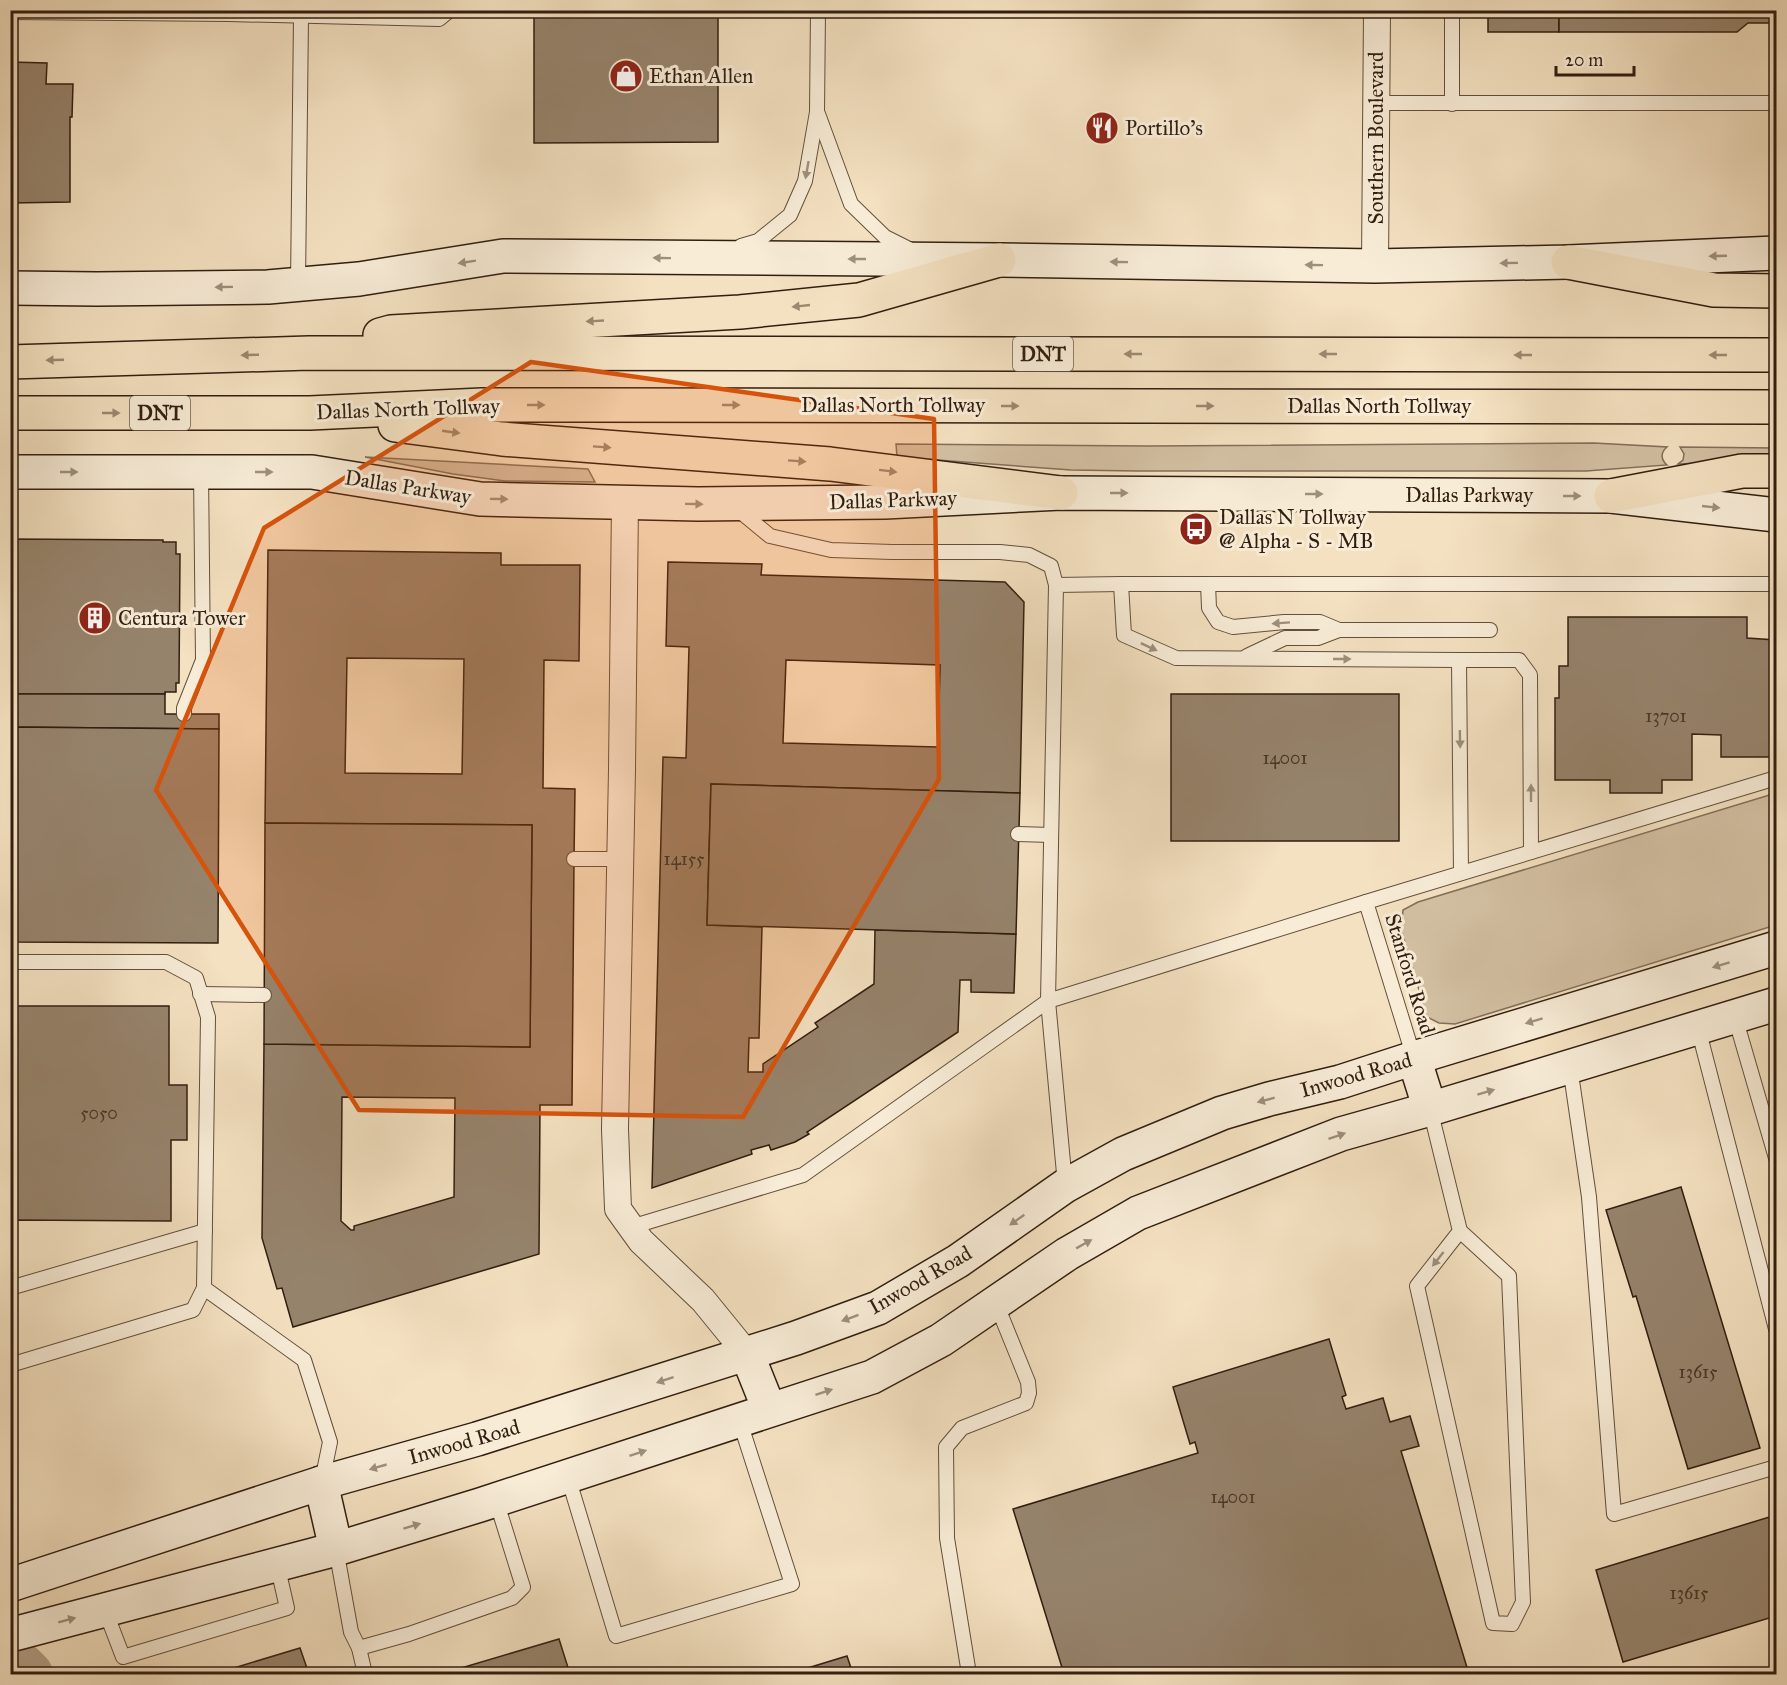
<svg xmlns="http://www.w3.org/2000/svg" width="1787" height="1685" viewBox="0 0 1787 1685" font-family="'IM FELL Great Primer',serif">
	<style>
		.grass { fill: #d3c0a3; stroke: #826f5a; stroke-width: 1.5 }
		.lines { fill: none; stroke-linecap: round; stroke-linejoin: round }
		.river { stroke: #b29f85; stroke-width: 46 }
		.building { fill: #96836c; stroke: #311e10; stroke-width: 1.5; fill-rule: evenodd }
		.service-casing { stroke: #624f3c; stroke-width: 16 }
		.minor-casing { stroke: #624f3c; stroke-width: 28 }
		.secondary-casing { stroke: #311e10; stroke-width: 36 }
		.motorway-casing { stroke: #311e10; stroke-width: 36 }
		.service { stroke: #f8ecd7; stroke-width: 14 }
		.minor { stroke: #f8ecd7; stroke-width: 26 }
		.secondary { stroke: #f8ecd7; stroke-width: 33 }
		.motorway { stroke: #f4e1c1; stroke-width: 33 }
		.oneway { fill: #9e8f7d }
		.oneway2 { fill: #9c8971 }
		.marked { fill: #d6530c; fill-opacity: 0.2; stroke: #d6530c; stroke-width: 4.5; stroke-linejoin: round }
		.labels { text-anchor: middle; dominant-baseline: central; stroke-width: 6; stroke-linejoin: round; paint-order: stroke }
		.number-label { font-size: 18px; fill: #4a3727 }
		.shield { fill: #f8ecd7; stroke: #6d5c4c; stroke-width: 1.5 }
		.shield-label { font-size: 20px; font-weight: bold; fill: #311e10 }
		.poi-label { font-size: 21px; fill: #311e10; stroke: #f8ecd7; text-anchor: start }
		.street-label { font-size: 21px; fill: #311e10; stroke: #f8ecd7 }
	</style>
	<rect width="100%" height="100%" fill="#f4e1c1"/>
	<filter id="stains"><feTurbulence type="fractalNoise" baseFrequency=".00333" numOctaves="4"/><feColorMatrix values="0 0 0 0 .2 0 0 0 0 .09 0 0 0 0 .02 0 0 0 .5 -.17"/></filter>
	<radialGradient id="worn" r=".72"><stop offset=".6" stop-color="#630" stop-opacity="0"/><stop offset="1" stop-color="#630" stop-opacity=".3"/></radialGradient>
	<g class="grass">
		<path d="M1594,443L1667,447C1660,453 1661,460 1667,465L1586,471H1137L1071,470L897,457L896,444L1147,446Z"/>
		<path d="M1680,447L1776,448V456L1707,463L1678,464L1683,460L1684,454Z"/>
		<path d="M365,457L588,469L595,482L505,481L453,474Z"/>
		<path d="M1776,793V925L1455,1024L1439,1023L1427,1017L1401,929L1403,910L1418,902Z"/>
	</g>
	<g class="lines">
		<path class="river" d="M22,1666L30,1674"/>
	</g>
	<g class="building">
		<path d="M534,10H718V142L534,143Z"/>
		<rect x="1488" y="10" width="71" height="22"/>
		<path d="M1559,10H1776V23H1748L1737,32H1559Z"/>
		<path d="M10,62L47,63L46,84H73L72,117H70V202L10,203Z"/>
		<path d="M10,539L163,540V542H176V554H180L179,683H176V692H165V694H10Z"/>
		<path d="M268,550L501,553V565H580L579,661L544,660L543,788L575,789L574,859L572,1105H540L539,1254L293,1327L282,1288L277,1289L262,1238L264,1044L530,1047L532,825L265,823ZM347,658L464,659L462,774L345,773ZM342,1097L455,1098L454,1197L354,1226V1230H351L341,1221Z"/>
		<path d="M668,562L762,564L761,575L1005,582L1024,602L1020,793L711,784L707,925L762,927L759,1038H749L748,1072H763V1064L818,1027L815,1023L874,984L875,930L1016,934L1014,993L971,992V980H960L958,1032L807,1132L809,1134L795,1142L771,1150L769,1145L751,1150L752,1154L652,1188L663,757L686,758L689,647L666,646ZM786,660L940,665L938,747L783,743Z"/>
		<path d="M1568,617H1747V638L1776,640L1775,757H1721V735L1692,734V780H1662V793H1610V780H1555V698H1559V666H1568Z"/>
		<path d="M10,694H165V714H219V729L10,727Z"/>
		<rect x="1171" y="694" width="228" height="147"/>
		<path d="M10,727L219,729L218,943L10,942Z"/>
		<path d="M711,784L1020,793L1016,934L707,925Z"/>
		<path d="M265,823L532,825L530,1047L264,1044Z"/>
		<path d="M10,1006H169V1085H187V1140H171V1221L12,1220V1229H10Z"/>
		<path d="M1681,1187L1760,1448L1688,1469L1636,1296L1633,1297L1606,1210Z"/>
		<path d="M1329,1339L1346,1395L1342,1397L1346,1409L1383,1398L1390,1422L1410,1416L1419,1446L1401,1451L1469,1674H1064L1013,1509L1198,1453L1195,1442L1190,1444L1173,1387Z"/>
		<path d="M1776,1515V1616L1623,1662L1596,1570Z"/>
		<path d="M559,1639L570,1674H441Z"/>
		<path d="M300,1648L309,1674H214Z"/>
		<path d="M847,1656L853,1674H788Z"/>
	</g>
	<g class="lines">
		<defs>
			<g id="service">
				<path d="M10,12L228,14L439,19L450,10"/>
				<path d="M1376,103H1776"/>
				<path d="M1452,104V10"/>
				<path d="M818,114L851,204L885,237L911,250"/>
				<path d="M741,246L758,241L790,215L805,181L817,112L818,10"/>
				<path d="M298,284L301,16"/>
				<path d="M736,508L770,536L831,550L892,552H1000L1029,555L1051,566L1056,585"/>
				<path d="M1121,584L1124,635L1176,658L1459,660L1461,873"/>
				<path d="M1208,584L1209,608L1218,622L1233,627L1284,622H1320L1339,630L1318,638H1285L1247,656"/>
				<path d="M1776,584H1121L1056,585L1048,1001L1366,902L1776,778"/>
				<path d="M1339,630H1490"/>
				<path d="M1459,660H1519L1530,675L1531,852"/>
				<path d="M184,714V708L203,660L201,472"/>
				<path d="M1018,834L1051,835"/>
				<path d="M574,859H621"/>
				<path d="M1366,902L1414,1058"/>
				<path d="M10,962H166L196,978L208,1017L204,1288L193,1310L10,1365"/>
				<path d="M200,994L264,995"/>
				<path d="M1048,1001L1065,1184"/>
				<path d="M1735,1017L1776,1158"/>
				<path d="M1698,1028L1776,1329"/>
				<path d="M1570,1067L1589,1197L1614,1514L1776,1467"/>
				<path d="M1430,1109L1460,1231L1509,1276L1523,1602L1512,1624L1493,1623L1417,1286L1460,1231"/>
				<path d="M631,1227L803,1175L1048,1001"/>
				<path d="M10,1288L205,1231"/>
				<path d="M204,1288L304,1360L330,1442L322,1481"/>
				<path d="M568,1477L616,1636L792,1584L739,1419"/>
				<path d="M336,1549L351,1632L359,1648L409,1634L512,1598L523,1587L496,1500"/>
				<path d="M105,1610L123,1657L287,1608L277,1564"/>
				<path d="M359,1648L365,1674"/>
				<path d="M969,1674L947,1538L946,1447L962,1428L1026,1403L1029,1393L1028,1382L996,1303"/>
			</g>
			<g id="minor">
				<path d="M1375,266L1377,10"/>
				<path d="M625,502L622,770L615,1129L618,1209L641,1241L703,1300L747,1354"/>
			</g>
			<g id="secondary">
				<path d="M10,288L97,289L268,287L359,279L503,256L999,260L1375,266L1568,262L1776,253"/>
				<path d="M10,472H312L480,499L698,504L885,502L1061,493L1611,496L1776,515"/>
				<path d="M1414,1058L1430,1109"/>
				<path d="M747,1354L769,1409"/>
				<path d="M321,1483L336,1549"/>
				<path d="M10,1585L321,1483L477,1439L796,1338L878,1308L958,1261L1065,1186L1123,1154L1222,1113L1269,1099L1340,1082L1414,1058L1776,948"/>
				<path d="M10,1635L336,1549L480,1505L872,1377L941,1340L1067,1254L1138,1213L1341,1134L1430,1109L1776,1004"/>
			</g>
			<g id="motorway">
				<path d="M1568,262L1714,290L1776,291"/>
				<path d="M380,335L391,332L740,312L859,300L999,260"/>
				<path d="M10,362L309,353L1776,355"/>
				<path d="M10,413H310L482,405H577L1776,407"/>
				<path d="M395,425L502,439L830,464L1061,493"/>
				<path d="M1611,496L1742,471H1776"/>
			</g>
		</defs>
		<use href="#service" class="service-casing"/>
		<use href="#minor" class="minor-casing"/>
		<use href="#secondary" class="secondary-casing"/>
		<use href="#motorway" class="motorway-casing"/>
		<use href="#service" class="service"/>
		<use href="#minor" class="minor"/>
		<use href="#secondary" class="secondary"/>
		<use href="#motorway" class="motorway"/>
	</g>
	<defs><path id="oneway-solid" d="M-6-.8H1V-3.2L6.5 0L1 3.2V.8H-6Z" transform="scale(1.5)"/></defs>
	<g class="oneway">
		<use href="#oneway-solid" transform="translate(807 170) rotate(100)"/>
		<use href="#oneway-solid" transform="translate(1718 256) rotate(178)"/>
		<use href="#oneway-solid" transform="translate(662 258) rotate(-179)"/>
		<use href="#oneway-solid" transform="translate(857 259) rotate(-180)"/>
		<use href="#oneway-solid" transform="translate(467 262) rotate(171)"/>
		<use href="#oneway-solid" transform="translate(1119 262) rotate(-179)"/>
		<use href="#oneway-solid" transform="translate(1509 263) rotate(179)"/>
		<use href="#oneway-solid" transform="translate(1314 265) rotate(-179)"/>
		<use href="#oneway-solid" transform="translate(224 287) rotate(179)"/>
		<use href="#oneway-solid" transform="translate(69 472)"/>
		<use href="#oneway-solid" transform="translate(264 472)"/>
		<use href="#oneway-solid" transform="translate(1119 493)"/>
		<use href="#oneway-solid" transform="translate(1314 494)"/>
		<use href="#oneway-solid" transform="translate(1572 496)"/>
		<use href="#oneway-solid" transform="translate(499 499) rotate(1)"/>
		<use href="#oneway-solid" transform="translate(694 504) rotate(1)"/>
		<use href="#oneway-solid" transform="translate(1711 507) rotate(6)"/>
		<use href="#oneway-solid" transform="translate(1281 623) rotate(176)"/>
		<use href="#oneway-solid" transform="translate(1149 647) rotate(25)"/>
		<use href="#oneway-solid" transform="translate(1342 659)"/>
		<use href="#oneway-solid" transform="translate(1460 739) rotate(89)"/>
		<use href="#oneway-solid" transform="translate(1531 793) rotate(-90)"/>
		<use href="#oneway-solid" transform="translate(1721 965) rotate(163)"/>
		<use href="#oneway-solid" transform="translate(1534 1021) rotate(163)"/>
		<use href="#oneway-solid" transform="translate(1486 1092) rotate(-17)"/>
		<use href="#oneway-solid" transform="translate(1266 1100) rotate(165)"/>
		<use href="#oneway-solid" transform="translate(1337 1136) rotate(-19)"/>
		<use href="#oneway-solid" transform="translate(1017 1220) rotate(145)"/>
		<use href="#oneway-solid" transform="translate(1084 1244) rotate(-29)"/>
		<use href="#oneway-solid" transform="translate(1438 1259) rotate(128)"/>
		<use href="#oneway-solid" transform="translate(850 1318) rotate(160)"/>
		<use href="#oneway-solid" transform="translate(665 1380) rotate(162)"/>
		<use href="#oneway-solid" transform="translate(824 1392) rotate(-18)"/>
		<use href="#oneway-solid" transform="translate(638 1453) rotate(-18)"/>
		<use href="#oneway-solid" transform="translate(378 1467) rotate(164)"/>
		<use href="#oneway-solid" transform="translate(412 1526) rotate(-17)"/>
		<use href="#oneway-solid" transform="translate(67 1620) rotate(-15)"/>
	</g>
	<g class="oneway2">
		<use href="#oneway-solid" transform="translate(801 306) rotate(174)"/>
		<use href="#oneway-solid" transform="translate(595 321) rotate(177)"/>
		<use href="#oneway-solid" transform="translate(1133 354) rotate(-180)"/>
		<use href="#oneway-solid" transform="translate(1328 354) rotate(-180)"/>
		<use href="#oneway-solid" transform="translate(250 355) rotate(178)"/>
		<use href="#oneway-solid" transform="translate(1523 355) rotate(-180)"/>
		<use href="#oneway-solid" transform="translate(1718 355) rotate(-180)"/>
		<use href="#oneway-solid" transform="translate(55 360) rotate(178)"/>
		<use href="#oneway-solid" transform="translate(536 405)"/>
		<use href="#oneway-solid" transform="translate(731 405)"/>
		<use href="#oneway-solid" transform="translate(1010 406)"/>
		<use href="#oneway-solid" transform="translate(1205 406)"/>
		<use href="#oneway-solid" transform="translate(111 413)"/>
		<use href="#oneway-solid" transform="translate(451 432) rotate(8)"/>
		<use href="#oneway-solid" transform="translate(602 447) rotate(4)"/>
		<use href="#oneway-solid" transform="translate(797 461) rotate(4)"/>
		<use href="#oneway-solid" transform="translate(888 471) rotate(7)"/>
	</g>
	<path class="marked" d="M531,362L934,419L939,779L743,1117L359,1110L156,790L264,528Z"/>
	<defs>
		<symbol id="shop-disc" viewBox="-11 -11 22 22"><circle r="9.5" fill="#8f2418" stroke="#f8ecd7"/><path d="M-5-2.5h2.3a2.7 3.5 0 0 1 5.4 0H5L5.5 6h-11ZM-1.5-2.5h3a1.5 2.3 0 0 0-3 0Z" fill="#fff"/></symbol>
		<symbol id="restaurant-disc" viewBox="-11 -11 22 22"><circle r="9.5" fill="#8f2418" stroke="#f8ecd7"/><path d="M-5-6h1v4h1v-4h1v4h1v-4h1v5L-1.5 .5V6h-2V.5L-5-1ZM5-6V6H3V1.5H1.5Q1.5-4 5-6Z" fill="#fff"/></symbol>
		<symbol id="bus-disc" viewBox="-11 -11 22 22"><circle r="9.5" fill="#8f2418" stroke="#f8ecd7"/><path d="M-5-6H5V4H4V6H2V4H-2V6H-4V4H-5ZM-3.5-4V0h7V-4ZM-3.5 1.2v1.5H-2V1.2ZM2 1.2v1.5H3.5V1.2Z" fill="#fff"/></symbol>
		<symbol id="building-disc" viewBox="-11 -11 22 22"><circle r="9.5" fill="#8f2418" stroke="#f8ecd7"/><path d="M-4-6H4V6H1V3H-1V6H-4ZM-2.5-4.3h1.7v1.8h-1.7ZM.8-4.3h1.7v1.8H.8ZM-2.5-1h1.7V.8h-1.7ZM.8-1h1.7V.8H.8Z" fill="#fff"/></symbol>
	</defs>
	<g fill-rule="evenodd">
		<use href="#shop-disc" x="607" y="57" width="38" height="38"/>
		<use href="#restaurant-disc" x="1083" y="109" width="38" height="38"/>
		<use href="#bus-disc" x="1177" y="510" width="38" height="38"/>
		<use href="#building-disc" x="76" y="599" width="38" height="38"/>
	</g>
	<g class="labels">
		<g class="number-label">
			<text x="1666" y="716">13701</text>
			<text x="1285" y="758">14001</text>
			<text x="684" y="859">14155</text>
			<text x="99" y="1113">5050</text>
			<text x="1698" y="1372">13615</text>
			<text x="1233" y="1497">14001</text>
			<text x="1689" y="1593">13615</text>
		</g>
		<g class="shield">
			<rect x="1013" y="337" width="60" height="34" rx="4.5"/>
			<rect x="130" y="396" width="60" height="34" rx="4.5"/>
		</g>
		<g class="shield-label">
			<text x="1043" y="354">DNT</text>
			<text x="160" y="413">DNT</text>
		</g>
		<g class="poi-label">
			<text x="649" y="76">Ethan Allen</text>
			<text x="1125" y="128">Portillo's</text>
			<text x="1219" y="517">Dallas N Tollway<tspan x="1219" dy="24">@ Alpha - S - MB</tspan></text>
			<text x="118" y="618">Centura Tower</text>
		</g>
		<g class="street-label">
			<text transform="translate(1376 138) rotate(-90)">Southern Boulevard</text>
			<text x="893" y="405">Dallas North Tollway</text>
			<text x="1379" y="406">Dallas North Tollway</text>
			<text transform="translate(408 409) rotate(-2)">Dallas North Tollway</text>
			<text transform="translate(408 487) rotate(9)">Dallas Parkway</text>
			<text x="1469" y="495">Dallas Parkway</text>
			<text transform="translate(893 500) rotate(-2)">Dallas Parkway</text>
			<text transform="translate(1410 974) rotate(73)">Stanford Road</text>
			<text transform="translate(1356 1075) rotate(-16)">Inwood Road</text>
			<text transform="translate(920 1280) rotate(-30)">Inwood Road</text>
			<text transform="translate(464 1442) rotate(-16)">Inwood Road</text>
		</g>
	</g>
	<rect width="1787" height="1685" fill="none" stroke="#f4e1c1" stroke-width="36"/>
	<rect x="12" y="12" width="1763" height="1661" fill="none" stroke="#311e10" stroke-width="3"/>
	<rect x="18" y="18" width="1751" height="1649" fill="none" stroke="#311e10" stroke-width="1.5"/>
	<path d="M1556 66v9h78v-9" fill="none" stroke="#311e10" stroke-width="3"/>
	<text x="1565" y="66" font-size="18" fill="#311e10" stroke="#f8ecd7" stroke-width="4.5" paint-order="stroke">20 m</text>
	<rect width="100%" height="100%" filter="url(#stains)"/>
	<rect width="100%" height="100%" fill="url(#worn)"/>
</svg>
